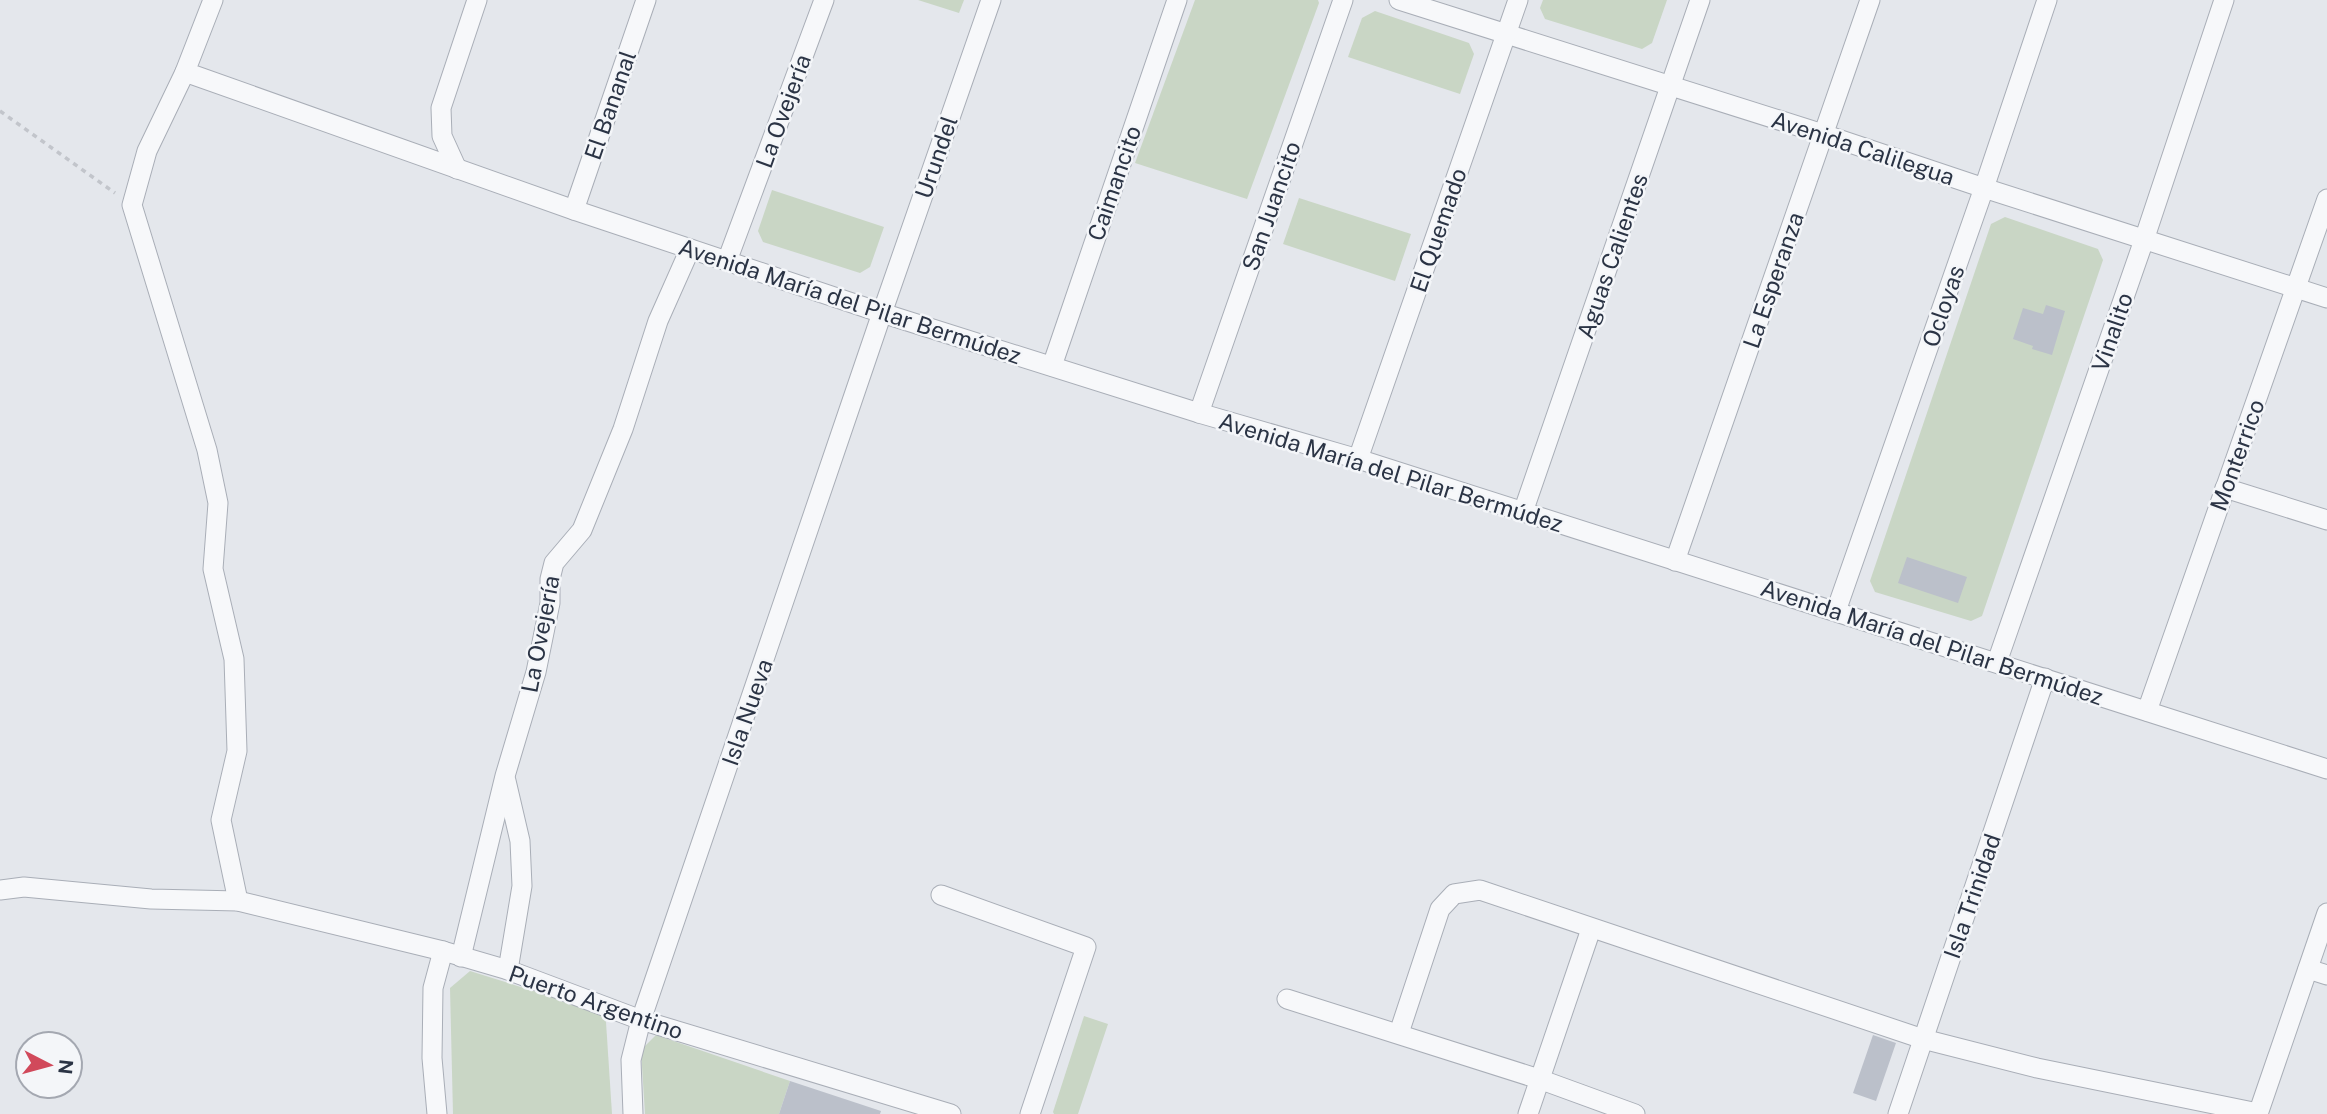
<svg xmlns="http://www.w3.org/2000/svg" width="2327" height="1114" viewBox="0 0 2327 1114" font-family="'Public Sans',sans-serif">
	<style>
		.green { fill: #c9d6c5 }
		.building { fill: #bbc0ca }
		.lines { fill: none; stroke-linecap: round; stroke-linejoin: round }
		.street-casing { stroke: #a9aeb7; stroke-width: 21 }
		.path { stroke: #c2c5cb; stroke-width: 3.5; stroke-dasharray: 5 5; stroke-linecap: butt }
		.street { stroke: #f7f8fa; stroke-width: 19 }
		.labels { text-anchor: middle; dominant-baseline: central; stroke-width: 5; stroke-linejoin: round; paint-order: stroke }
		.street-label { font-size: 23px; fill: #2b3445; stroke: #f4f6f9 }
	</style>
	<rect width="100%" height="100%" fill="#e4e7ec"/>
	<g class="green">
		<path d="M918,0H964L959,13Z"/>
		<path d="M1195,0H1318L1319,3L1247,199L1135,163Z"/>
		<path d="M1543,0H1667L1652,43L1642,49L1545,19L1540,8Z"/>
		<path d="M1375,11L1469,43L1474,54L1460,94L1348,57L1362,18Z"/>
		<path d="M772,190L884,227L870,267L860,273L763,242L758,231Z"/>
		<path d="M1299,198L1411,234L1395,281L1283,244Z"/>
		<path d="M2005,217L2098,249L2103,260L1982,616L1971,621L1875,592L1870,581L1991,224Z"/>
		<path d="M470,971L597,1011L606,1022L612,1114H453L450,988Z"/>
		<path d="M1084,1016L1108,1024L1078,1114H1054L1053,1112Z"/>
		<path d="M656,1035L790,1081L779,1114H645L641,1050Z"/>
	</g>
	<g class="building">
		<path d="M2046,305L2065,311L2052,355L2032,349L2033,346L2013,339L2023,308L2043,314Z"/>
		<path d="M1907,557L1967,577L1958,603L1898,583Z"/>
		<path d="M1873,1035L1896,1043L1876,1101L1853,1093Z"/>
		<path d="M790,1081L881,1111L880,1114H779Z"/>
	</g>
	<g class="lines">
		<defs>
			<g id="street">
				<path d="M213,0L185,72L574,210L882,313L1199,413L1358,459L2327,769"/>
				<path d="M1399,0L1823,134L1984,188L2327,298"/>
				<path d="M185,72L147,151L132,205L207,450L218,503L213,569L234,659L237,751L221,820L238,901"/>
				<path d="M457,169L442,136L441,108L477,0"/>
				<path d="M574,210L646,0"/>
				<path d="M727,261L824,0"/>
				<path d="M1052,366L1177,0"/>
				<path d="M1199,413L1343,0"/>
				<path d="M1358,459L1518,0"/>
				<path d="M2225,488L2327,520"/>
				<path d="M1523,512L1700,0"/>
				<path d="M1675,561L1870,0"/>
				<path d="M1836,611L1984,188L2047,0"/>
				<path d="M1997,662L2144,240L2224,0"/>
				<path d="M2147,711L2327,199"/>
				<path d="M506,781L520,841L522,886L508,970"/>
				<path d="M0,890L24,887L151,899L238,901L443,951L508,970L641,1020L951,1114"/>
				<path d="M941,895L1086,947L1030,1114"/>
				<path d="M461,957L505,776L536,672L550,603V579L554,563L582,530L623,429L658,321L690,249"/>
				<path d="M2308,969L2327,975"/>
				<path d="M1287,999L1539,1079L1635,1114"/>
				<path d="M1399,1033L1440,909L1454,894L1480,890L1923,1039L2037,1068L2258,1113"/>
				<path d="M437,1114L432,1058L433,988L443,951"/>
				<path d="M633,1114L631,1060L641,1020L882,313L991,0"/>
				<path d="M1528,1114L1591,929"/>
				<path d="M1898,1114L2045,678"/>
				<path d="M2258,1114L2327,913"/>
			</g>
		</defs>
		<use href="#street" class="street-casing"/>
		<path class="path" d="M0,111L115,193"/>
		<use href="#street" class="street"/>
	</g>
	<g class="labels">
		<g class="street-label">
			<text transform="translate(610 105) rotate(-71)">El Bananal</text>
			<text transform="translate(783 111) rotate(-70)">La Ovejería</text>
			<text transform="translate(1863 148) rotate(18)">Avenida Calilegua</text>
			<text transform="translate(936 157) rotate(-71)">Urundel</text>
			<text transform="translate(1114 183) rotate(-71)">Caimancito</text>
			<text transform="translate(1271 206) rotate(-71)">San Juancito</text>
			<text transform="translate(1438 230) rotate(-71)">El Quemado</text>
			<text transform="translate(1612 256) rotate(-71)">Aguas Calientes</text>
			<text transform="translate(1773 280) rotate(-71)">La Esperanza</text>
			<text transform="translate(850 301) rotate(18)">Avenida María del Pilar Bermúdez</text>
			<text transform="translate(1943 306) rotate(-71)">Ocloyas</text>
			<text transform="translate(2112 332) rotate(-71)">Vinalito</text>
			<text transform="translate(2237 455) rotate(-70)">Monterrico</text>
			<text transform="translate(1391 472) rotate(17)">Avenida María del Pilar Bermúdez</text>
			<text transform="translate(540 634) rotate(-79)">La Ovejería</text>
			<text transform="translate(1932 642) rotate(18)">Avenida María del Pilar Bermúdez</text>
			<text transform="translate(747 712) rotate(-71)">Isla Nueva</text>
			<text transform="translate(1972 896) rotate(-71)">Isla Trinidad</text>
			<text transform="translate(596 1002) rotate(19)">Puerto Argentino</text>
		</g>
	</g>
	<g transform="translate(49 1065) rotate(96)"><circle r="33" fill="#f4f6f9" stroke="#a4a8b1" stroke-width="2"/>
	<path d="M0-5L12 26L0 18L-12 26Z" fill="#d1495b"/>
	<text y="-10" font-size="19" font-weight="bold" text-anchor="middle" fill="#2b3445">N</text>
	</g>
</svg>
